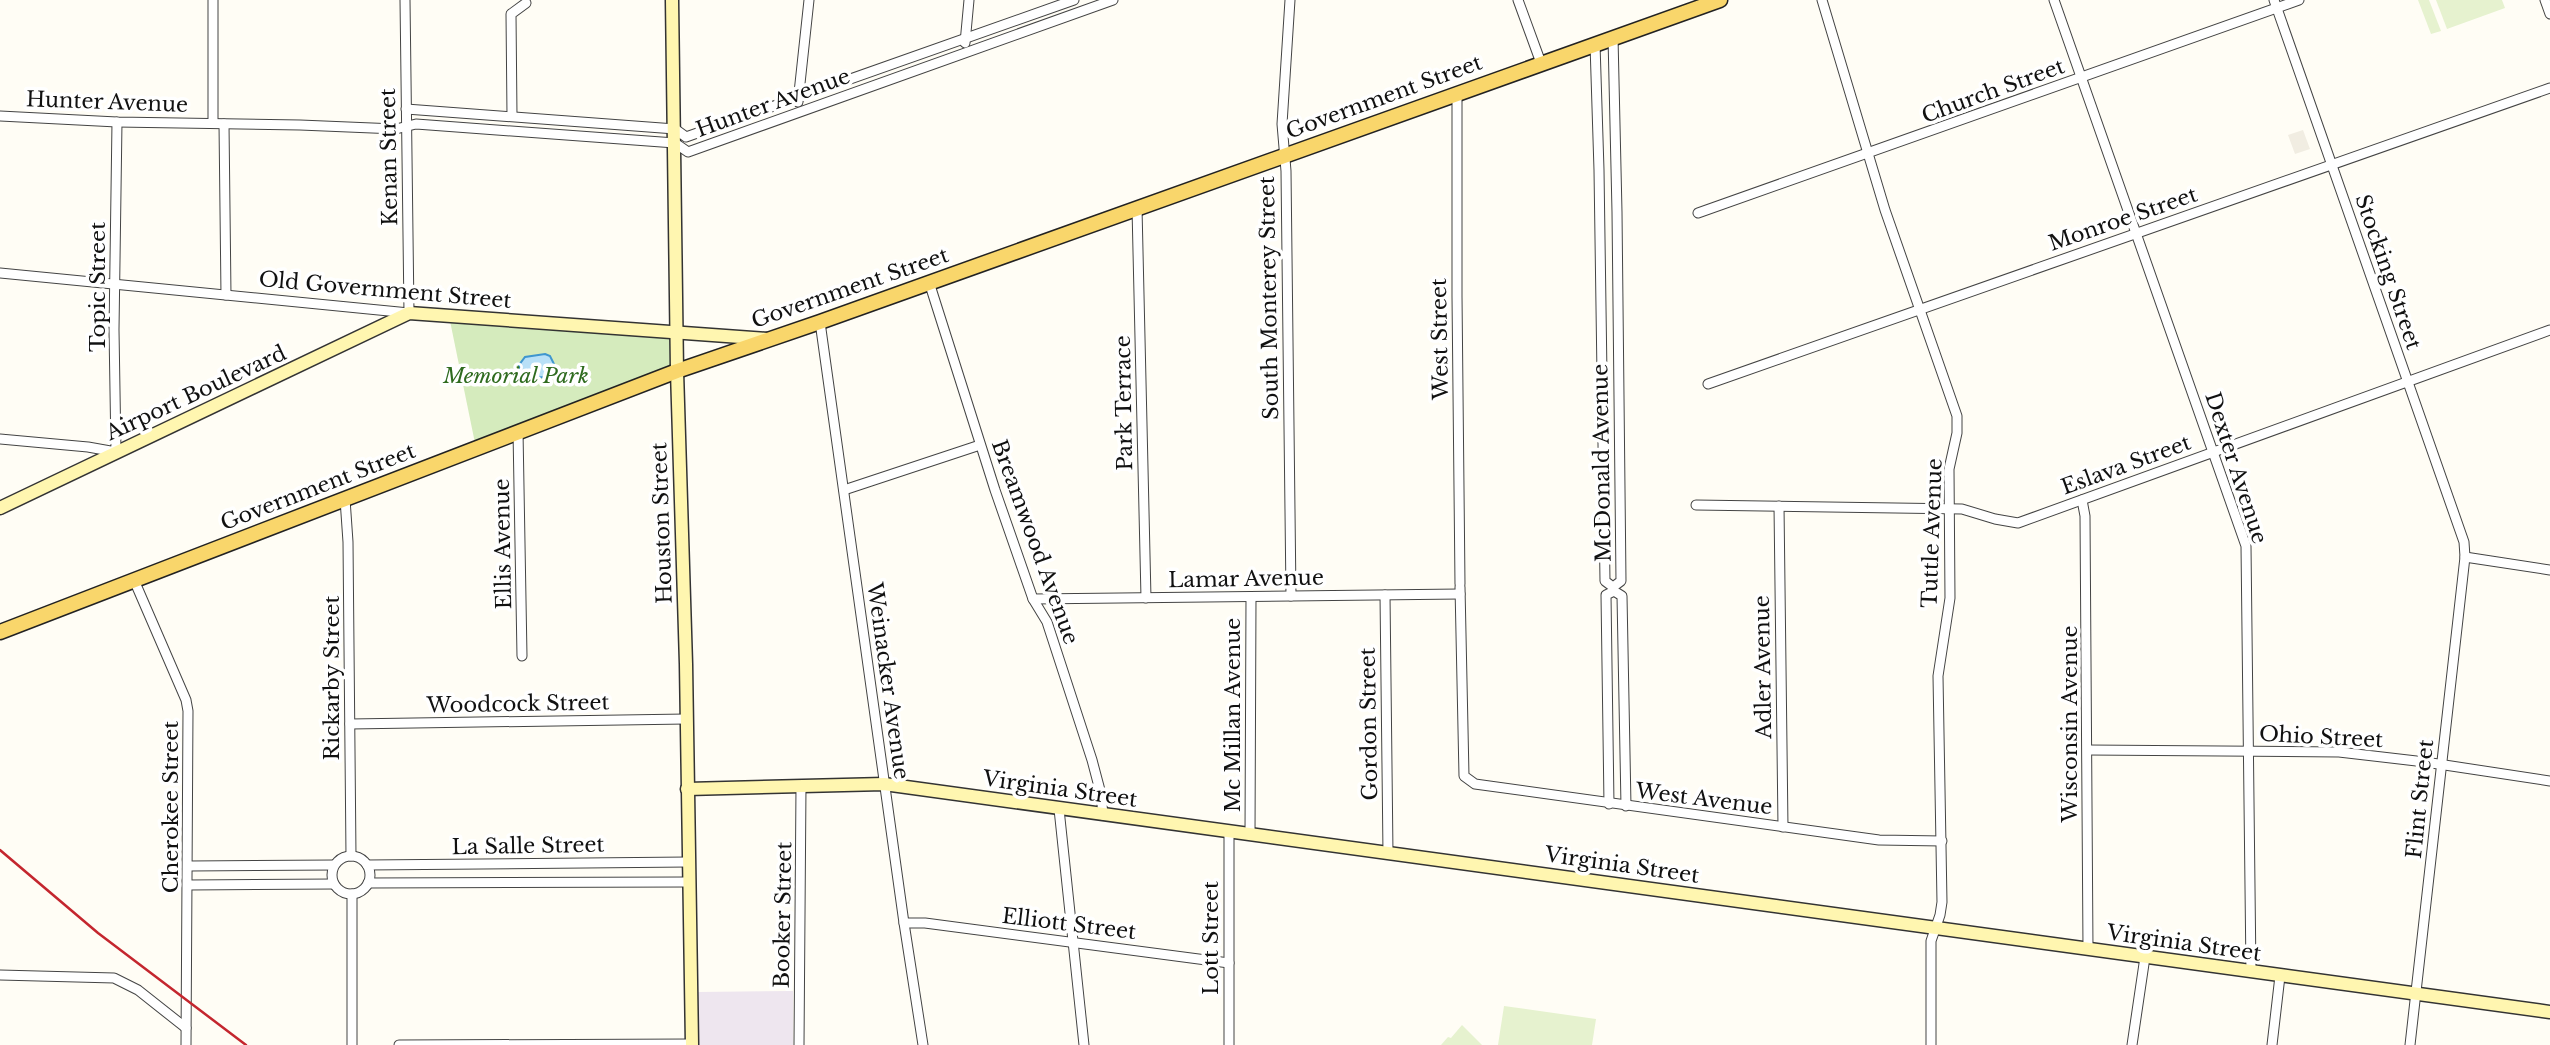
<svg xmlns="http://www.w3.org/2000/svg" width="2550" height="1045" viewBox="0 0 2550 1045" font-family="'Libre Baskerville',serif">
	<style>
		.industrial { fill: #eee6ef }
		.green { fill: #d5ebbd }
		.pitch { fill: #e6f2cf }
		.plaza { fill: #f1ede2 }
		.water { fill: #b9e0f7; stroke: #3f96cf; stroke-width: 2 }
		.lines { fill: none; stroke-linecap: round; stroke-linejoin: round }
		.street-casing { stroke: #444; stroke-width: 11 }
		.secondary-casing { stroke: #333; stroke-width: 15 }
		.primary-casing { stroke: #222; stroke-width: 17 }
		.street { stroke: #fff; stroke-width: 9 }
		.secondary { stroke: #fff6b0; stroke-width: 12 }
		.primary { stroke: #f9d66b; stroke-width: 14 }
		.rail { stroke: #c4262e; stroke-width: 2.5 }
		.labels { text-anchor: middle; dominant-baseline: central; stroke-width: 7; stroke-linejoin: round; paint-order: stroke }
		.street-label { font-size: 21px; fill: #111; stroke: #fff }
		.park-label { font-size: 21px; font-style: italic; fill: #2f6b1f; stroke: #fff }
	</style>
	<rect width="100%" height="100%" fill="#fffdf5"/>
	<path class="industrial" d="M793,991V1045H699L697,992Z"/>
	<path class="green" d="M449,316L678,333L677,371L476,448Z"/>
	<g class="pitch">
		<path d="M2418,0H2429L2441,31L2431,34Z"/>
		<path d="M2436,0H2502L2505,8L2447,29Z"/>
		<path d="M1504,1006L1596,1019L1592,1045H1498Z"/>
		<path d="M1462,1025L1482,1045H1441L1448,1037L1451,1038Z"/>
	</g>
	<path class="plaza" d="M2303,130L2310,149L2295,154L2288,135Z"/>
	<path class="water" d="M545,354L550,356L554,364L551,373L546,377L529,378L521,372L519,365L525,357Z"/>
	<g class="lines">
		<defs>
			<g id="street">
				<path d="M213,0V123"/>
				<path d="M1290,0L1282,124L1286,171L1291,596"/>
				<path d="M1518,0L1541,63"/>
				<path d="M1822,0L1885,210L1957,416V433L1949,469L1950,598L1938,676L1942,902L1940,915L1931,941V1045"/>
				<path d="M2054,0L2246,546L2251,972"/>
				<path d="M2274,0L2464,542L2465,557L2410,1045"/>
				<path d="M2545,0L2550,14"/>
				<path d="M965,43L969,0"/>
				<path d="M1595,44L1599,170L1605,581L1613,587L1621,581L1617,212L1613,37"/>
				<path d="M1457,93V296L1460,584"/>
				<path d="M798,102L809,0"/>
				<path d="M406,109L675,129L686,137L1074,0"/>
				<path d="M0,116L117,122L300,125L396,129L416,124L675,143L688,152L1113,0"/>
				<path d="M512,116L511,14L526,3"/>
				<path d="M224,124L226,295"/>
				<path d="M1137,208L1146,598"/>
				<path d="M1698,213L2299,0"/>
				<path d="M0,273L409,313L405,0"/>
				<path d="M929,282L995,490L1033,599L1047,622L1092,760L1101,794L1103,815"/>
				<path d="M820,322L904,923L923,1045"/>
				<path d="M1708,384L2550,88"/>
				<path d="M518,431L522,656"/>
				<path d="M0,439L88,447L116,452L114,330L117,122"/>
				<path d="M844,490L980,445"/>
				<path d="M345,499L348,542L351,856"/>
				<path d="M2082,500L2085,516L2088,949"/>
				<path d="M1696,505L1962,509L1995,519L2018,523L2550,330"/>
				<path d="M1779,506L1783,827"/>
				<path d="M2465,557L2550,570"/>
				<path d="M134,580L186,700L188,711L186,1045"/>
				<path d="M1460,587L1464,776L1475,784L1879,840L1942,841"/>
				<path d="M1385,595L1388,853"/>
				<path d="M1033,599L1460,594"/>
				<path d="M350,724L686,719"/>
				<path d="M2088,750L2339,752L2425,762L2550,781"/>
				<path d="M1609,804L1606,595L1614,591L1622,596L1626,806"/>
				<path d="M1059,809L1084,1045"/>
				<path d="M1250,835L1251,597"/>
				<circle cx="351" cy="875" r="19"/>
				<path d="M367,865L688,862"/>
				<path d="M189,866L334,865"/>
				<path d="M368,883L689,882"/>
				<path d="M188,885L334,884"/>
				<path d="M352,894V1045"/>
				<path d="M904,923H925L1229,963"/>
				<path d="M0,975L114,978L138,990L186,1028"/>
				<path d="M399,1045L691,1044"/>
				<path d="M799,1045L801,786"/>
				<path d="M1229,1045V832"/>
				<path d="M2132,1045L2145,957"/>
				<path d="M2272,1045L2280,976"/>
			</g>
			<g id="secondary">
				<path d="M672,0L677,371L686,664L692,1045"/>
				<path d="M0,508L409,313L767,339"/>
				<path d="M687,789L884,784L2550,1012"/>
			</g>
			<path id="primary" d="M0,632L677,371L820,322L1720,0"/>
		</defs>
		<use href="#street" class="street-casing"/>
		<use href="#secondary" class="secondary-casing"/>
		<use href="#primary" class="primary-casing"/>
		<use href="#street" class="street"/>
		<use href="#secondary" class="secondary"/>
		<use href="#primary" class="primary"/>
		<path class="rail" d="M0,850L98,933L246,1045"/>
	</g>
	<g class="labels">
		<g class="street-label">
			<text transform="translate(1993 91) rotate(-20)">Church Street</text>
			<text transform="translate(1384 97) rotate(-20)">Government Street</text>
			<text transform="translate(107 102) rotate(2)">Hunter Avenue</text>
			<text transform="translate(773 103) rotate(-20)">Hunter Avenue</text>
			<text transform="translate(389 157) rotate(-91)">Kenan Street</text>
			<text transform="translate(2123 219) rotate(-19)">Monroe Street</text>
			<text transform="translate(2388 272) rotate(71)">Stocking Street</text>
			<text transform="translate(98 287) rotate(-90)">Topic Street</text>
			<text transform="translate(850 288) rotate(-19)">Government Street</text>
			<text transform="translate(385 290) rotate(5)">Old Government Street</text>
			<text transform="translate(1269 298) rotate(-91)">South Monterey Street</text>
			<text transform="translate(1440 339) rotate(-91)">West Street</text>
			<text transform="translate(196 393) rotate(-25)">Airport Boulevard</text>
			<text transform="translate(1124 403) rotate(-91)">Park Terrace</text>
			<text transform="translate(1602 463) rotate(-91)">McDonald Avenue</text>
			<text transform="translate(2126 465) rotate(-20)">Eslava Street</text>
			<text transform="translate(2236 468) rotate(72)">Dexter Avenue</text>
			<text transform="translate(318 487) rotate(-21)">Government Street</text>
			<text transform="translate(662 523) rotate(-92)">Houston Street</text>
			<text transform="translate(1932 533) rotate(-88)">Tuttle Avenue</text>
			<text transform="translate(1035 542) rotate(70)">Breamwood Avenue</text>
			<text transform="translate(503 544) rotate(-91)">Ellis Avenue</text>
			<text transform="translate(1246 579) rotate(-1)">Lamar Avenue</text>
			<text transform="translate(1763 667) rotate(-91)">Adler Avenue</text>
			<text transform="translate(332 678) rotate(-90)">Rickarby Street</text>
			<text transform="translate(888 681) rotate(82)">Weinacker Avenue</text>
			<text transform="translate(518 704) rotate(-1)">Woodcock Street</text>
			<text transform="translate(1233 715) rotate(-90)">Mc Millan Avenue</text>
			<text transform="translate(1369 724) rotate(-91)">Gordon Street</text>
			<text transform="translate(2070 724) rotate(-90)">Wisconsin Avenue</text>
			<text transform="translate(2321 737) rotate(3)">Ohio Street</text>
			<text transform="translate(1060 789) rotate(8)">Virginia Street</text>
			<text transform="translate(1704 799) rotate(7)">West Avenue</text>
			<text transform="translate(2420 799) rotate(-84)">Flint Street</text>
			<text transform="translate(171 807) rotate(-90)">Cherokee Street</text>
			<text transform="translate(528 846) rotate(-1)">La Salle Street</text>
			<text transform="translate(1622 865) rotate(8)">Virginia Street</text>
			<text transform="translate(783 915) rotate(-89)">Booker Street</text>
			<text transform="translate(1069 924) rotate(7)">Elliott Street</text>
			<text transform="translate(1211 938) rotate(-90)">Lott Street</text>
			<text transform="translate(2184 943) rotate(8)">Virginia Street</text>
		</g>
		<g class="park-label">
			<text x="516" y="376">Memorial Park</text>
		</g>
	</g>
</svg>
